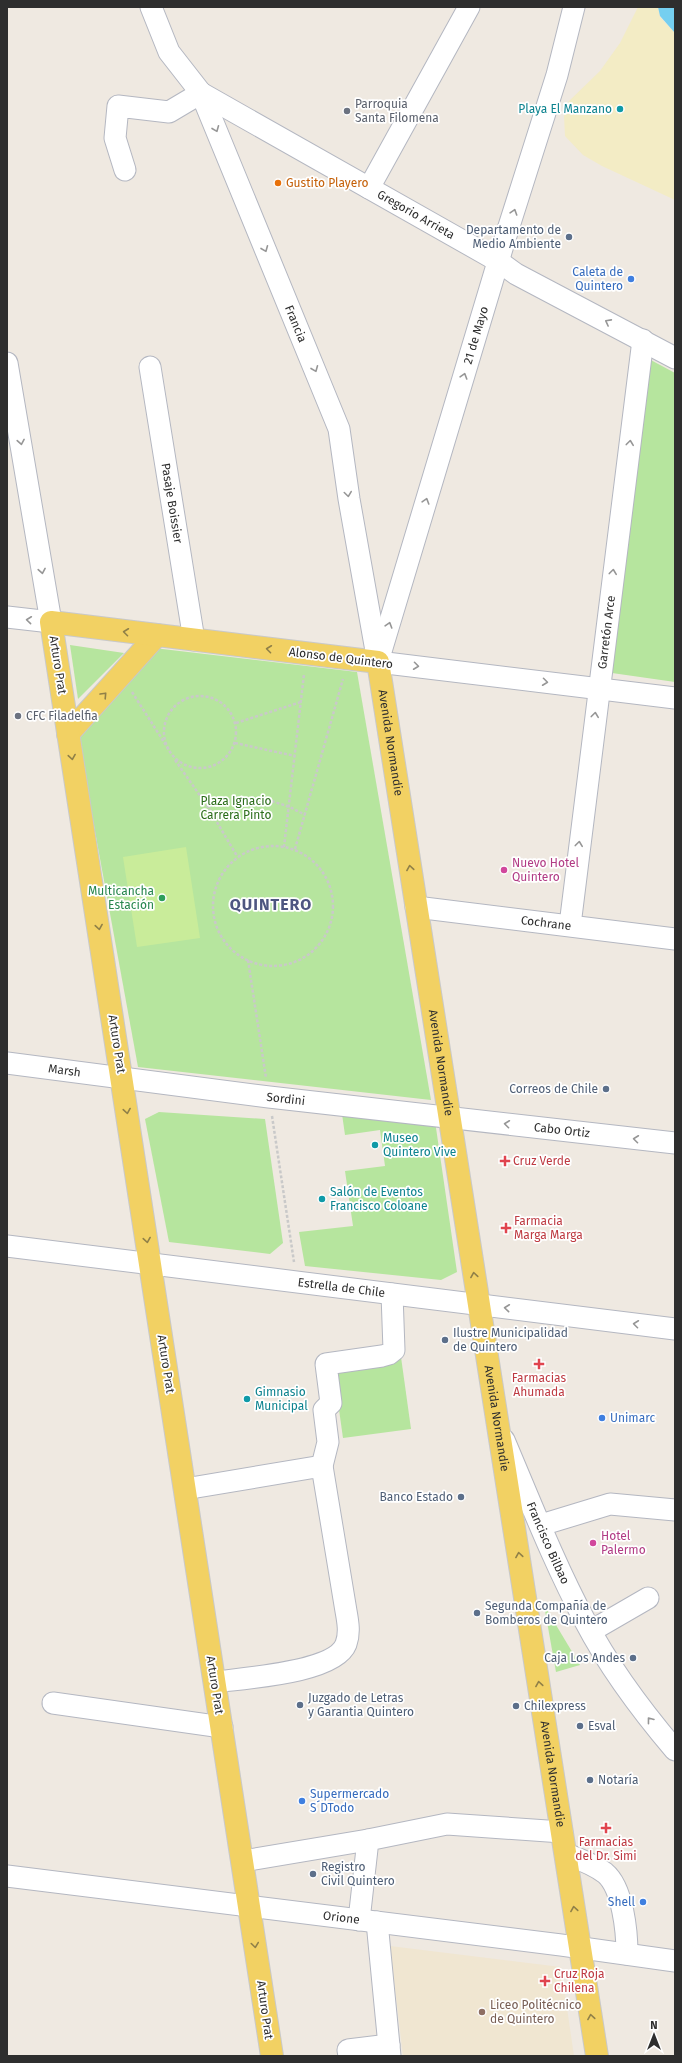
<svg xmlns="http://www.w3.org/2000/svg" width="682" height="2063" viewBox="0 0 682 2063" font-family="'Fira Sans',sans-serif">
	<style>
		.education { fill: #f0e6d1 }
		.green { fill: #b6e59e }
		.sand { fill: #f3ecc5 }
		.pitch { fill: #c9ec9a }
		.water { fill: #75cff0 }
		.lines { fill: none; stroke-linecap: round; stroke-linejoin: round }
		.minor-casing { stroke: #b4b7c1; stroke-width: 23 }
		.major-casing { stroke: #c9c9c9; stroke-width: 24 }
		.path { stroke: #c9c9c9; stroke-width: 2.5; stroke-dasharray: 3 2; stroke-linecap: butt }
		.minor { stroke: #fff; stroke-width: 21 }
		.major { stroke: #f2d163; stroke-width: 22 }
		.oneway { stroke: #969696 }
		.oneway2 { stroke: #908048 }
		.culture-dot { fill: #0f9aa8; stroke: #fff; stroke-width: 1.5 }
		.worship-dot { fill: #6b7280; stroke: #fff; stroke-width: 1.5 }
		.food-dot { fill: #e8710a; stroke: #fff; stroke-width: 1.5 }
		.service-dot { fill: #5c6f8a; stroke: #fff; stroke-width: 1.5 }
		.shop-dot { fill: #3f7fe0; stroke: #fff; stroke-width: 1.5 }
		.hotel-dot { fill: #d1479c; stroke: #fff; stroke-width: 1.5 }
		.leisure-dot { fill: #2e9e5b; stroke: #fff; stroke-width: 1.5 }
		.health-dot { fill: #e0444e; stroke: #fff; stroke-width: 1.5 }
		.education-dot { fill: #8d6e63; stroke: #fff; stroke-width: 1.5 }
		.labels { text-anchor: middle; dominant-baseline: central; stroke-width: 3.5; stroke-linejoin: round; paint-order: stroke }
		.worship-label { font-size: 12px; fill: #5b616d; stroke: #fff; text-anchor: start }
		.culture-label { font-size: 12px; fill: #0d838f; stroke: #fff; text-anchor: start }
		.food-label { font-size: 12px; fill: #c56008; stroke: #fff; text-anchor: start }
		.street-label { font-size: 12px; fill: #2e2e2e; stroke: #fff }
		.service-label { font-size: 12px; fill: #4e5e75; stroke: #fff; text-anchor: start }
		.shop-label { font-size: 12px; fill: #366cbe; stroke: #fff; text-anchor: end }
		.park-label { font-size: 12px; fill: #2c6e1b; stroke: #fff }
		.hotel-label { font-size: 12px; fill: #b23c85; stroke: #fff; text-anchor: start }
		.leisure-label { font-size: 12px; fill: #27864d; stroke: #fff; text-anchor: end }
		.health-label { font-size: 12px; fill: #be3a42; stroke: #fff; text-anchor: start }
		.education-label { font-size: 12px; fill: #785e54; stroke: #fff; text-anchor: start }
		.district-label { font-size: 16px; font-weight: bold; letter-spacing: 1px; fill: #4d5680; stroke: #fff }
	</style>
	<rect width="100%" height="100%" fill="#efe9e1"/>
	<path class="education" d="M390,1946L561,1967L574,2056H403Z"/>
	<g class="green">
		<path d="M647,358L675,373V682L612,673Z"/>
		<path d="M70,645L124,653L78,699Z"/>
		<path d="M154,648L357,672L431,1100L138,1067L78,738Z"/>
		<path d="M159,1112L265,1119L283,1243L270,1254L169,1242L145,1119Z"/>
		<path d="M342,1114L435,1121L457,1272L441,1280L305,1266L299,1232L353,1226L345,1171L385,1166L380,1130L345,1135Z"/>
		<path d="M401,1357L411,1429L343,1438L333,1367Z"/>
		<path d="M544,1605L580,1665L556,1672Z"/>
	</g>
	<path class="sand" d="M638,7H658L660,17L675,33V200L602,166L583,155L565,136L564,116L567,103L600,71L620,43Z"/>
	<path class="pitch" d="M186,847L200,938L137,947L123,857Z"/>
	<path class="water" d="M658,7H675V33L660,16Z"/>
	<g class="lines">
		<defs>
			<g id="minor">
				<path id="s1" d="M151,7L169,52L201,93L339,429L349,499L378,662"/>
				<path id="s2" d="M201,93L498,261L516,274L675,358"/>
				<path d="M125,170L115,138L118,106L169,112L201,93"/>
				<path d="M369,188L469,7"/>
				<path d="M7,363L51,622L7,617"/>
				<path id="s3" d="M150,367L194,640"/>
				<path id="s4" d="M379,658L504,242L557,75L574,7"/>
				<path d="M378,662L675,698"/>
				<path id="s5" d="M416,907L675,939"/>
				<path id="s6" d="M570,925L643,340"/>
				<path id="s7" d="M7,1063L269,1097L675,1143"/>
				<path id="s8" d="M7,1246L675,1329"/>
				<path id="s9" d="M504,1440C530,1501 554,1563 585,1621C609,1667 641,1710 675,1750"/>
				<path d="M322,1466L328,1442L324,1410L331,1403L326,1364L382,1356L389,1354L394,1350L392,1294"/>
				<path d="M185,1489L322,1466L346,1611C348,1622 350,1633 346,1644C335,1673 244,1678 215,1682"/>
				<path d="M541,1525L610,1504L675,1510"/>
				<path d="M591,1631L648,1598"/>
				<path d="M53,1703L222,1727"/>
				<path d="M566,1854C579,1859 593,1864 605,1873C623,1888 627,1932 627,1954"/>
				<path d="M243,1861L368,1840"/>
				<path id="s10" d="M7,1876L561,1945L675,1961"/>
				<path d="M359,1920L368,1840L447,1824L562,1832"/>
				<path d="M377,1922L390,2056"/>
				<path d="M349,2056L348,2050L389,2045"/>
			</g>
			<g id="major">
				<path d="M68,734L157,635"/>
				<path id="s11" d="M272,2056L51,622L378,662L597,2056"/>
			</g>
		</defs>
		<use href="#minor" class="minor-casing"/>
		<use href="#major" class="major-casing"/>
		<g class="path">
			<path d="M132,692L169,750"/>
			<circle cx="200" cy="732" r="36"/>
			<path d="M236,723L301,702"/>
			<path d="M235,743L295,756"/>
			<path d="M175,760L208,807L237,856"/>
			<path d="M208,807C242,793 274,797 305,815"/>
			<circle cx="273" cy="906" r="60"/>
			<path d="M284,847L304,674"/>
			<path d="M295,849L343,679"/>
			<path d="M248,960L266,1078"/>
			<path d="M272,1116L294,1262"/>
		</g>
		<use href="#minor" class="minor"/>
		<use href="#major" class="major"/>
	</g>
	<defs><path id="oneway-chevron" d="M-2-3.5L2.5 0L-2 3.5" fill="none" stroke-width="1.6" stroke-linecap="round" stroke-linejoin="round"/></defs>
	<g class="oneway">
		<use href="#oneway-chevron" transform="translate(216 129) rotate(68)"/>
		<use href="#oneway-chevron" transform="translate(514 212) rotate(-72)"/>
		<use href="#oneway-chevron" transform="translate(265 249) rotate(68)"/>
		<use href="#oneway-chevron" transform="translate(608 322) rotate(-152)"/>
		<use href="#oneway-chevron" transform="translate(315 369) rotate(68)"/>
		<use href="#oneway-chevron" transform="translate(464 376) rotate(-73)"/>
		<use href="#oneway-chevron" transform="translate(21 442) rotate(80)"/>
		<use href="#oneway-chevron" transform="translate(630 443) rotate(-83)"/>
		<use href="#oneway-chevron" transform="translate(348 494) rotate(82)"/>
		<use href="#oneway-chevron" transform="translate(426 501) rotate(-73)"/>
		<use href="#oneway-chevron" transform="translate(42 571) rotate(80)"/>
		<use href="#oneway-chevron" transform="translate(613 572) rotate(-83)"/>
		<use href="#oneway-chevron" transform="translate(29 620) rotate(-174)"/>
		<use href="#oneway-chevron" transform="translate(389 625) rotate(-73)"/>
		<use href="#oneway-chevron" transform="translate(416 666) rotate(7)"/>
		<use href="#oneway-chevron" transform="translate(545 682) rotate(7)"/>
		<use href="#oneway-chevron" transform="translate(595 715) rotate(-83)"/>
		<use href="#oneway-chevron" transform="translate(579 844) rotate(-83)"/>
		<use href="#oneway-chevron" transform="translate(507 1124) rotate(-173)"/>
		<use href="#oneway-chevron" transform="translate(636 1139) rotate(-173)"/>
		<use href="#oneway-chevron" transform="translate(507 1308) rotate(-174)"/>
		<use href="#oneway-chevron" transform="translate(636 1324) rotate(-173)"/>
		<use href="#oneway-chevron" transform="translate(650 1720) rotate(-128)"/>
	</g>
	<g class="oneway2">
		<use href="#oneway-chevron" transform="translate(126 632) rotate(-173)"/>
		<use href="#oneway-chevron" transform="translate(269 649) rotate(-173)"/>
		<use href="#oneway-chevron" transform="translate(104 695) rotate(-47)"/>
		<use href="#oneway-chevron" transform="translate(72 757) rotate(81)"/>
		<use href="#oneway-chevron" transform="translate(410 868) rotate(-99)"/>
		<use href="#oneway-chevron" transform="translate(99 927) rotate(81)"/>
		<use href="#oneway-chevron" transform="translate(127 1111) rotate(81)"/>
		<use href="#oneway-chevron" transform="translate(147 1240) rotate(81)"/>
		<use href="#oneway-chevron" transform="translate(474 1275) rotate(-99)"/>
		<use href="#oneway-chevron" transform="translate(519 1555) rotate(-99)"/>
		<use href="#oneway-chevron" transform="translate(539 1684) rotate(-99)"/>
		<use href="#oneway-chevron" transform="translate(574 1909) rotate(-99)"/>
		<use href="#oneway-chevron" transform="translate(255 1945) rotate(82)"/>
		<use href="#oneway-chevron" transform="translate(591 2017) rotate(-99)"/>
	</g>
	<g class="culture-dot">
		<circle cx="620" cy="109" r="4"/>
		<circle cx="375" cy="1145" r="4"/>
		<circle cx="322" cy="1199" r="4"/>
		<circle cx="247" cy="1399" r="4"/>
	</g>
	<g class="worship-dot">
		<circle cx="347" cy="111" r="4"/>
		<circle cx="18" cy="716" r="4"/>
	</g>
	<circle class="food-dot" cx="278" cy="183" r="4"/>
	<g class="service-dot">
		<circle cx="569" cy="237" r="4"/>
		<circle cx="606" cy="1089" r="4"/>
		<circle cx="445" cy="1340" r="4"/>
		<circle cx="461" cy="1497" r="4"/>
		<circle cx="477" cy="1613" r="4"/>
		<circle cx="633" cy="1658" r="4"/>
		<circle cx="300" cy="1705" r="4"/>
		<circle cx="516" cy="1706" r="4"/>
		<circle cx="580" cy="1726" r="4"/>
		<circle cx="590" cy="1780" r="4"/>
		<circle cx="313" cy="1874" r="4"/>
	</g>
	<g class="shop-dot">
		<circle cx="631" cy="279" r="4"/>
		<circle cx="602" cy="1418" r="4"/>
		<circle cx="302" cy="1801" r="4"/>
		<circle cx="643" cy="1902" r="4"/>
	</g>
	<g class="hotel-dot">
		<circle cx="504" cy="870" r="4"/>
		<circle cx="593" cy="1543" r="4"/>
	</g>
	<circle class="leisure-dot" cx="162" cy="898" r="4"/>
	<g class="health-dot">
		<path d="M503 1155h4v4h4v4h-4v4h-4v-4h-4v-4h4z"/>
		<path d="M504 1222h4v4h4v4h-4v4h-4v-4h-4v-4h4z"/>
		<path d="M537 1358h4v4h4v4h-4v4h-4v-4h-4v-4h4z"/>
		<path d="M604 1822h4v4h4v4h-4v4h-4v-4h-4v-4h4z"/>
		<path d="M543 1975h4v4h4v4h-4v4h-4v-4h-4v-4h4z"/>
	</g>
	<circle class="education-dot" cx="482" cy="2012" r="4"/>
	<g class="labels">
		<g class="worship-label">
			<text x="355" y="104">Parroquia<tspan x="355" dy="14">Santa Filomena</tspan></text>
			<text x="26" y="716">CFC Filadelfia</text>
		</g>
		<g class="culture-label">
			<text x="612" y="109" text-anchor="end">Playa El Manzano</text>
			<text x="383" y="1138">Museo<tspan x="383" dy="14">Quintero Vive</tspan></text>
			<text x="330" y="1192">Salón de Eventos<tspan x="330" dy="14">Francisco Coloane</tspan></text>
			<text x="255" y="1392">Gimnasio<tspan x="255" dy="14">Municipal</tspan></text>
		</g>
		<g class="food-label">
			<text x="286" y="183">Gustito Playero</text>
		</g>
		<g class="street-label">
			<text stroke="none"><textPath href="#s2" startOffset="247">Gregorio Arrieta</textPath></text>
			<text stroke="none"><textPath href="#s1" startOffset="350">Francia</textPath></text>
			<text stroke="none"><textPath href="#s4" startOffset="337">21 de Mayo</textPath></text>
			<text stroke="none"><textPath href="#s3" startOffset="138">Pasaje Boissier</textPath></text>
			<text stroke="none"><textPath href="#s6" startOffset="295">Garretón Arce</textPath></text>
			<text transform="translate(341 658) rotate(7)">Alonso de Quintero</text>
			<text transform="translate(58 665) rotate(81)">Arturo Prat</text>
			<text stroke="none"><textPath href="#s11" startOffset="1862">Avenida Normandie</textPath></text>
			<text stroke="none"><textPath href="#s5" startOffset="131">Cochrane</textPath></text>
			<text transform="translate(117 1044) rotate(81)">Arturo Prat</text>
			<text stroke="none"><textPath href="#s11" startOffset="2186">Avenida Normandie</textPath></text>
			<text stroke="none"><textPath href="#s7" startOffset="58">Marsh</textPath></text>
			<text stroke="none"><textPath href="#s7" startOffset="281">Sordini</textPath></text>
			<text stroke="none"><textPath href="#s7" startOffset="559">Cabo Ortiz</textPath></text>
			<text stroke="none"><textPath href="#s8" startOffset="337">Estrella de Chile</textPath></text>
			<text transform="translate(166 1364) rotate(81)">Arturo Prat</text>
			<text stroke="none"><textPath href="#s11" startOffset="2546">Avenida Normandie</textPath></text>
			<text stroke="none"><textPath href="#s9" startOffset="112">Francisco Bilbao</textPath></text>
			<text transform="translate(215 1685) rotate(81)">Arturo Prat</text>
			<text stroke="none"><textPath href="#s11" startOffset="2906">Avenida Normandie</textPath></text>
			<text stroke="none"><textPath href="#s10" startOffset="337">Orione</textPath></text>
			<text transform="translate(265 2010) rotate(82)">Arturo Prat</text>
		</g>
		<g class="service-label">
			<text x="561" y="230" text-anchor="end">Departamento de<tspan x="561" dy="14">Medio Ambiente</tspan></text>
			<text x="598" y="1089" text-anchor="end">Correos de Chile</text>
			<text x="453" y="1333">Ilustre Municipalidad<tspan x="453" dy="14">de Quintero</tspan></text>
			<text x="453" y="1497" text-anchor="end">Banco Estado</text>
			<text x="485" y="1606">Segunda Compañía de<tspan x="485" dy="14">Bomberos de Quintero</tspan></text>
			<text x="625" y="1658" text-anchor="end">Caja Los Andes</text>
			<text x="308" y="1698">Juzgado de Letras<tspan x="308" dy="14">y Garantia Quintero</tspan></text>
			<text x="524" y="1706">Chilexpress</text>
			<text x="588" y="1726">Esval</text>
			<text x="598" y="1780">Notaría</text>
			<text x="321" y="1867">Registro<tspan x="321" dy="14">Civil Quintero</tspan></text>
		</g>
		<g class="shop-label">
			<text x="623" y="272">Caleta de<tspan x="623" dy="14">Quintero</tspan></text>
			<text x="610" y="1418" text-anchor="start">Unimarc</text>
			<text x="310" y="1794" text-anchor="start">Supermercado<tspan x="310" dy="14">S´DTodo</tspan></text>
			<text x="635" y="1902">Shell</text>
		</g>
		<g class="park-label">
			<text x="236" y="801">Plaza Ignacio<tspan x="236" dy="14">Carrera Pinto</tspan></text>
		</g>
		<g class="hotel-label">
			<text x="512" y="863">Nuevo Hotel<tspan x="512" dy="14">Quintero</tspan></text>
			<text x="601" y="1536">Hotel<tspan x="601" dy="14">Palermo</tspan></text>
		</g>
		<g class="leisure-label">
			<text x="154" y="891">Multicancha<tspan x="154" dy="14">Estación</tspan></text>
		</g>
		<g class="health-label">
			<text x="513" y="1161">Cruz Verde</text>
			<text x="514" y="1221">Farmacia<tspan x="514" dy="14">Marga Marga</tspan></text>
			<text x="539" y="1378" text-anchor="middle">Farmacias<tspan x="539" dy="14">Ahumada</tspan></text>
			<text x="606" y="1842" text-anchor="middle">Farmacias<tspan x="606" dy="14">del Dr. Simi</tspan></text>
			<text x="554" y="1974">Cruz Roja<tspan x="554" dy="14">Chilena</tspan></text>
		</g>
		<g class="education-label">
			<text x="490" y="2005">Liceo Politécnico<tspan x="490" dy="14">de Quintero</tspan></text>
		</g>
		<g class="district-label">
			<text x="271" y="904">QUINTERO</text>
		</g>
	</g>
	<rect width="682" height="2063" fill="none" stroke="#2e2e2e" stroke-width="16"/>
	<g transform="translate(654 2035)" stroke="#ffffff" stroke-width="3" paint-order="stroke">
	<path d="M0-3L7 15L0 10L-7 15Z" fill="#2e2e2e"/>
	<text y="-6" font-size="11" font-weight="bold" text-anchor="middle" fill="#2e2e2e">N</text>
	</g>
</svg>
